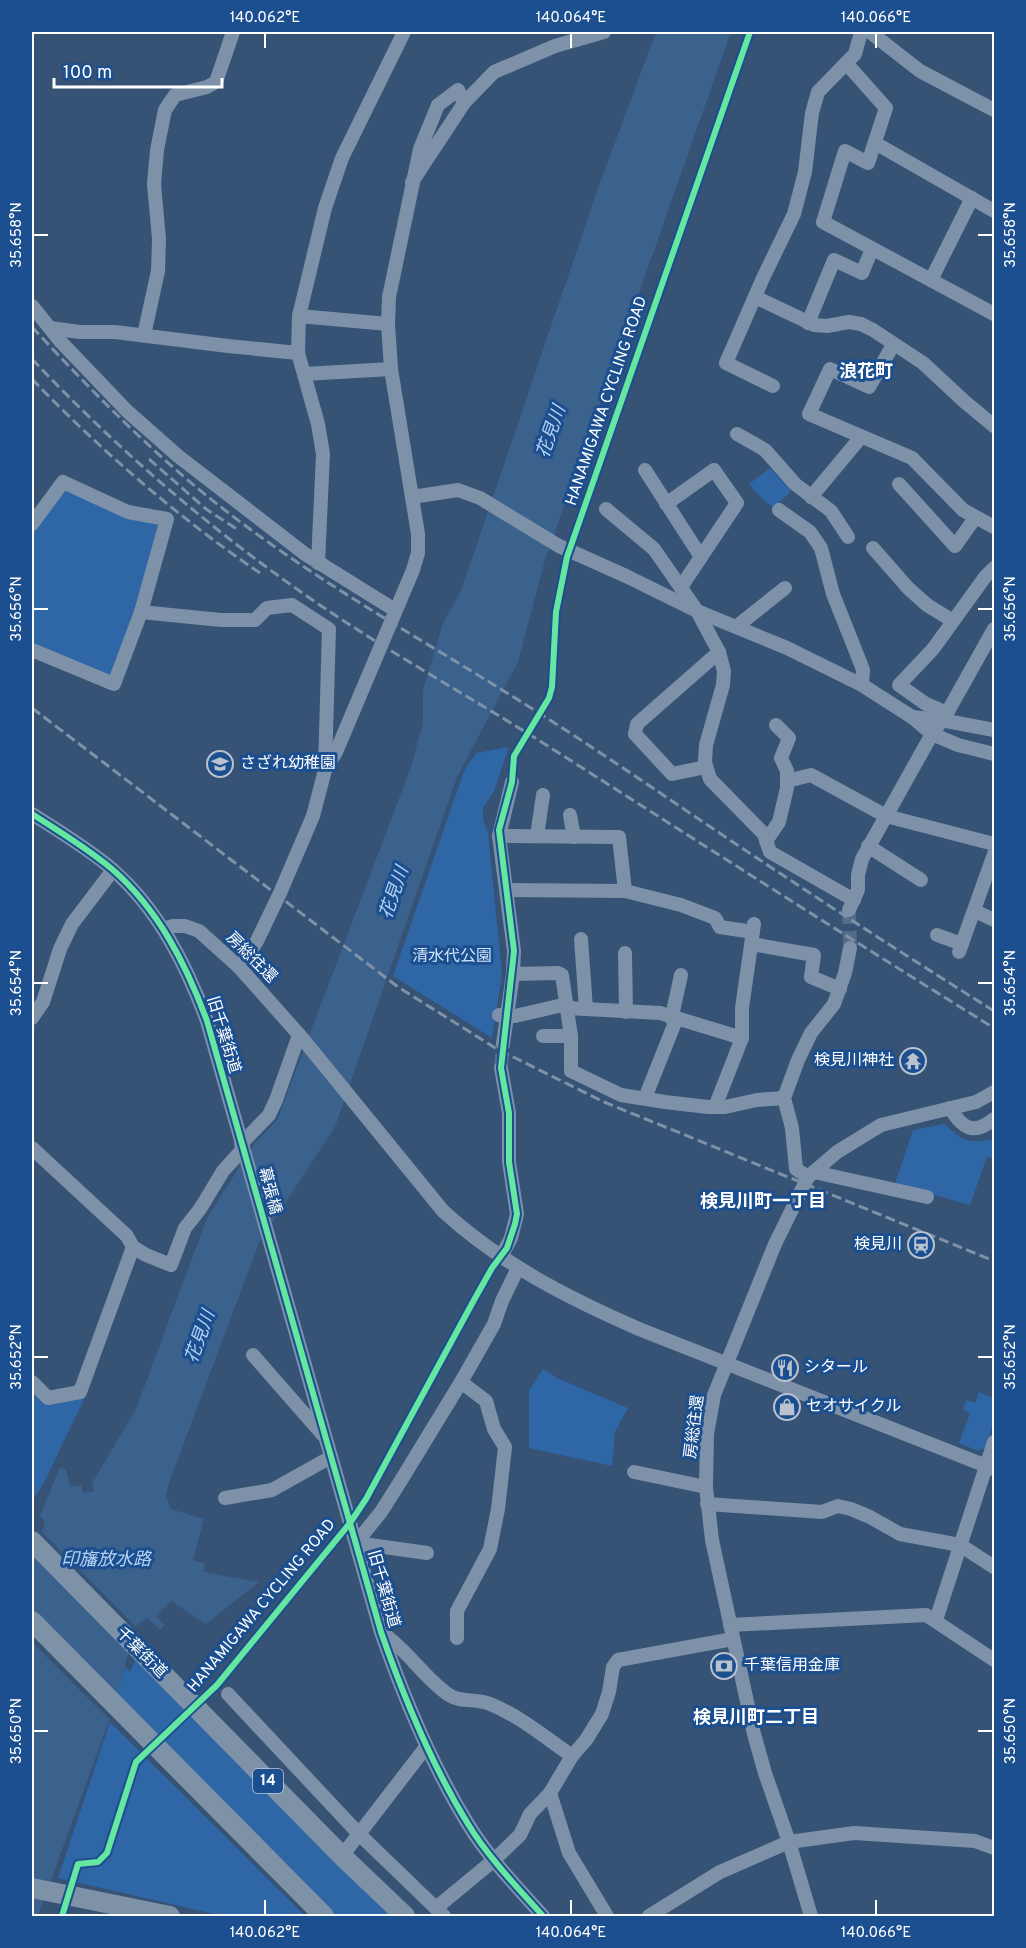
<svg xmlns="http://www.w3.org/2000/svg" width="1026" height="1948" viewBox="0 0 1026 1948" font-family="Overpass,'Noto Sans JP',sans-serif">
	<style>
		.green { fill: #2f66a5 }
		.water { fill: #3b618d }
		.pier { fill: #365274 }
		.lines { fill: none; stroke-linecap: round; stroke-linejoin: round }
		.minor-tunnel { stroke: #546c89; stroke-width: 14; stroke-dasharray: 14 7; stroke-linecap: butt }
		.minor { stroke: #7d92a8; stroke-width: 14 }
		.highway { stroke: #7e92a7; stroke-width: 20 }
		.rail { stroke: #7e92a7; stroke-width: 3; stroke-dasharray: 10 4.5; stroke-linecap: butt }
		.cycleway-casing { stroke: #1b4f8f; stroke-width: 10 }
		.cycleway { stroke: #66e7a1; stroke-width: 6 }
		.ticks { fill: none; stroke: #fff; stroke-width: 2 }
		.labels { text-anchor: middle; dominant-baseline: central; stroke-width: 6; stroke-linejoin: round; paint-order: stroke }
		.shield { fill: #1b4f8f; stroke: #bbcadd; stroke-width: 1.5 }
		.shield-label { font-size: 15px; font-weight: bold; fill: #fff }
		.street-label { font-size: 16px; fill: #fff; stroke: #1b4f8f }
		.poi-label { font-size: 16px; fill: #fff; stroke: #1b4f8f; text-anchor: start }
		.park-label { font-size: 16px; fill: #cfe3fa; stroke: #1b4f8f }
		.neighbourhood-label { font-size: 18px; font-weight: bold; fill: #fff; stroke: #1b4f8f }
		.water-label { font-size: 18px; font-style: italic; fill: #b5d3f5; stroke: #1b4f8f }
		.neatline { fill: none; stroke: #fff; stroke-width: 2 }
		.ticks-label { font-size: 15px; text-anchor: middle; fill: #fff }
	</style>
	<rect width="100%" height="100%" fill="#365274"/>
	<g class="green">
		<path d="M770,468L791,491L774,508L762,499L749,484Z"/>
		<path d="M61,488L162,525L113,676L32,646V530Z"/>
		<path d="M509,747L494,791L483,808V820L488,833L502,974L492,1038L393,976L464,771L476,753Z"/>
		<path d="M944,1124C963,1141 969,1144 994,1139V1159L987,1157L970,1205L895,1184L913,1130Z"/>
		<path d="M543,1369L557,1378L628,1408L615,1432L612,1466L529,1448V1390Z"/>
		<path d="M32,1389L85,1397L43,1485L32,1500Z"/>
		<path d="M979,1392L994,1398V1419L986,1447L978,1451L959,1443L970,1413L963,1410L966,1400L975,1403Z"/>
		<path d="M135,1660L395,1916H335L115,1697L125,1667L130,1672Z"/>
		<path d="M110,1722L305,1916H223L58,1878Z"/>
	</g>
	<path class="water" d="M656,32H731L545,560L518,662L457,777L335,1127L259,1243L169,1483L166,1496L171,1509L204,1519L193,1560L205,1564L203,1572L259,1582L206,1624L171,1601L156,1616L165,1625L160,1630L147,1618L136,1626L110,1718L38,1916H32V1561L45,1522L40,1516L60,1467L66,1470L70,1487L81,1485L83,1493L94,1491L92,1479L94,1480L136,1409L207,1218L254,1144L277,1120L411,767L423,723V690L443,623L461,591L598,188Z"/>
	<g class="pier">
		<path d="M42,1532L138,1629L132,1652L35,1554Z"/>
		<path d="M32,1611L117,1700L111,1721L32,1642Z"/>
	</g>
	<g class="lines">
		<g class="minor-tunnel">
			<path d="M849,910L850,948"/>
			<path d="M501,1068L503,1044"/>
		</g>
		<g class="minor">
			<path d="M870,32L920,71L994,110"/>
			<path d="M846,63L886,108L868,163L845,151L823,222L994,314"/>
			<path d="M464,103L494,72L555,46L604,32"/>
			<path d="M875,143L994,211"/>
			<path d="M931,280L972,198"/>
			<path d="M755,297L814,325L827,326L849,322L861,324L873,330L923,363L965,402L994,426"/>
			<path d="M32,306L61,342L127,411L178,456L305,554L390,607"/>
			<path d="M299,316L388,324"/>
			<path d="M808,323L834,260L862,273L872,249"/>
			<path d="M50,328L80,332H115L228,346L298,353"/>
			<path d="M144,335L158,271L159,239L154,184L157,150L165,110L175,95L207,87L216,82L233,32"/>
			<path d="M893,345L869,387L830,369L809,414L912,458L963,510L994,527"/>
			<path d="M304,374L391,369"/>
			<path d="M773,386L726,363L763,278L794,214L805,172L812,113L818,92L855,54L861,32"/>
			<path d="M737,434L765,450L795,484L831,511L848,537"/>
			<path d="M645,470L701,557L737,503L714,470L666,504"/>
			<path d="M899,484L955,546L975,518"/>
			<path d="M412,497L458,490L480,498L559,546L626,576L697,611L787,648L862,685L912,717L932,734L958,745L994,754"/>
			<path d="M811,497L861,437"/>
			<path d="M606,509L654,549L697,611L719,652L724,671L723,685L706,745L705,762L710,779L764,834L770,852L854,900"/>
			<path d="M779,510L810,532L821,548L833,594L860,662L863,670L862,685"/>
			<path d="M32,524L63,482L128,512L167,519L141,612L114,684L32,650"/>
			<path d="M873,548L908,588L927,605L953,621"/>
			<path d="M318,563L323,454L318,424L298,353L299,316L325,208L342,158L404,32"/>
			<path d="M681,587L701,557"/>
			<path d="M141,612L221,620H255L267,608L292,605L329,629L325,768"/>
			<path d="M736,627L785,588"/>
			<path d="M947,713L926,704L899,685L933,649L985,577L994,568"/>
			<path d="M912,717L941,720L994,730"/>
			<path d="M706,767L672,774L635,734L637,724L719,652"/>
			<path d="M787,781L811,775L886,816L994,844"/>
			<path d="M32,814C59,831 87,848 112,869C158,909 186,964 207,1021L381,1632C404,1698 431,1764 468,1824C488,1857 517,1887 543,1916"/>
			<path d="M570,815L574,837"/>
			<path d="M499,836L619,837L625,891"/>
			<path d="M537,836L543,795"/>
			<path d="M766,841L779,822L787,788V771L781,758L789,738L776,725"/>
			<path d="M868,846L921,880"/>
			<path d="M507,890L625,891L681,905L715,918L720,927L753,932"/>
			<path d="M849,910L858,890V875L862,859L932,734L947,713L994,629"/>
			<path d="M975,911L994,920"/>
			<path d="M163,929L173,926H185L199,931L239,967L302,1038L443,1211C501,1264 568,1298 639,1329L994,1469"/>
			<path d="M937,935L962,944"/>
			<path d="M581,939L586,1009"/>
			<path d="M752,944L814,955L811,977L840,989"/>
			<path d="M959,952L994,854"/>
			<path d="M625,953L626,1012"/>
			<path d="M239,967L257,941L280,893L313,816L325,770L336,752L413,570L418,553V534L391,369L388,324L389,297L420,149L438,105L458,90L464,103L412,182"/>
			<path d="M513,974L558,973L562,975L571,1036V1071L621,1095L665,1102L708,1107H725L757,1100L784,1098"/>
			<path d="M567,1008L660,1013L742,1038"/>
			<path d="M499,1015L515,1016L567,1004"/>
			<path d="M32,1018L43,1002L60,949L72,924L113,870"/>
			<path d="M543,1036H571"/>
			<path d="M503,1044L513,974L514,951L499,836L512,782"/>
			<path d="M645,1098L674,1025L672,1016L681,975"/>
			<path d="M715,1107L742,1038V1008L754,924"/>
			<path d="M950,1108C962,1128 973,1136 994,1119"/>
			<path d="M241,1144L269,1115L276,1100L299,1035"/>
			<path d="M32,1148L127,1236L133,1247"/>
			<path d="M814,1172L927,1197"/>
			<path d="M808,1177L796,1169L792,1128L784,1098L798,1060L811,1033L834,1004L845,973L850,948"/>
			<path d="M501,1257L511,1238L517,1214L509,1162V1113L501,1068"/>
			<path d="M253,1355L323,1435"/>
			<path d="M32,1382L48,1398L80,1392L133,1247L146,1255L171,1265L185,1228L200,1209L223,1171L243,1149"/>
			<path d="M634,1472L706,1487"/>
			<path d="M225,1498L272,1490L331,1457"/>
			<path d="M707,1504L822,1512L838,1506L851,1509L870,1517L900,1534L960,1545L994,1567"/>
			<path d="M356,1543L381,1512L400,1482L461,1382L494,1324L502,1301L518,1268"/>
			<path d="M356,1543L427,1553"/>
			<path d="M936,1620L994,1442"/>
			<path d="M730,1625L926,1615L994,1660"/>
			<path d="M381,1632C407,1649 423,1677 449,1695C461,1703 477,1698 490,1704C520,1716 546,1738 572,1756"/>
			<path d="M457,1638V1611L490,1549L498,1509L505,1447L494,1429L486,1401L461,1382"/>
			<path d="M228,1694L359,1834L444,1916"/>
			<path d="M550,1793L569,1853L607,1916"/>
			<path d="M342,1856L426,1747"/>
			<path d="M436,1908L494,1860L520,1835L530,1814L550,1793L572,1756L586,1740L602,1714L609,1692L613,1667L618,1660L733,1639"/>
			<path d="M649,1916L720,1872L789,1842L854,1833L975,1841L994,1848"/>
			<path d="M811,1916L789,1842L765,1773L754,1734L712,1540L706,1487L707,1434L714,1395L775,1244L808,1177L837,1152L881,1125L976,1102L994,1092"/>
		</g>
		<g class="highway">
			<path d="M32,1541L342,1856L405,1916"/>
			<path d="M32,1621L324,1916"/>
			<path d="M32,1888L170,1916"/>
		</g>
		<g class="rail">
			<path d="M32,327C89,388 147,448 212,500C312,580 424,640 531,708C593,747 654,789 715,830C807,892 900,952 994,1011"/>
			<path d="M32,359C117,449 212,531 314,601C387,651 465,694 540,741C691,837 842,934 994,1028"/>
			<path d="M32,379C98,448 181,520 260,573"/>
			<path d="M149,459L206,509L238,530"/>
			<path d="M32,708L398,987L497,1049L604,1102L994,1261"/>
		</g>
		<defs>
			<g id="cycleway">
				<path d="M32,814C59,831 87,848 112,869C158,909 186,964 207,1021L381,1632C404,1698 431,1764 468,1824C488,1857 517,1887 543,1916"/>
				<path d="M62,1916L78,1864L98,1862L107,1853L136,1762L217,1685L350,1523L366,1499L474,1300L492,1268L507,1248L515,1224L517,1214L509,1162V1113L501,1068L514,951L499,830L512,782L514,756L549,698L552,687L556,612L567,557L750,32"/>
			</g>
		</defs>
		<use href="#cycleway" class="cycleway-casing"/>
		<use href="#cycleway" class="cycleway"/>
	</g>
	<path class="ticks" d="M265,33V48M571,33V48M876,33V48M33,235H48M978,235H993M33,609H48M978,609H993M33,983H48M978,983H993M33,1357H48M978,1357H993M33,1731H48M978,1731H993M265,1900V1915M571,1900V1915M876,1900V1915"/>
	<defs>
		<symbol id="school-ring" viewBox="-11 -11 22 22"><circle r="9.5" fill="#1b4f8f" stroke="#b9c2ce" stroke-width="1.5"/><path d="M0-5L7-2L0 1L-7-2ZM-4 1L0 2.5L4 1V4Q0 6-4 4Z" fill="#b9c2ce"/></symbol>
		<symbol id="temple-ring" viewBox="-11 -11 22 22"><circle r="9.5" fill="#1b4f8f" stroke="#b9c2ce" stroke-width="1.5"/><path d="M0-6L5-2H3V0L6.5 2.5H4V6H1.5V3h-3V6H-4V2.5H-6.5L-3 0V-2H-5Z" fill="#b9c2ce"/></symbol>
		<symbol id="station-ring" viewBox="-11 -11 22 22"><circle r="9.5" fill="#1b4f8f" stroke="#b9c2ce" stroke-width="1.5"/><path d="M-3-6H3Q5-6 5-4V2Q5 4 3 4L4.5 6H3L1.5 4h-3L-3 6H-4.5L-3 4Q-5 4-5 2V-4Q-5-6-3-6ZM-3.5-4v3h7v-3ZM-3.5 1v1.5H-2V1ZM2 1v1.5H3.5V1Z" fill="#b9c2ce"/></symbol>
		<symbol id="restaurant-ring" viewBox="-11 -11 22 22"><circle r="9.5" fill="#1b4f8f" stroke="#b9c2ce" stroke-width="1.5"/><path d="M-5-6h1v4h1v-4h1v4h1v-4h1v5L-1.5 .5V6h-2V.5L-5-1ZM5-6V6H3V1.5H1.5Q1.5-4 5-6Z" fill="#b9c2ce"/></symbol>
		<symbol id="shop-ring" viewBox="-11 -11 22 22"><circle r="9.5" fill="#1b4f8f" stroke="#b9c2ce" stroke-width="1.5"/><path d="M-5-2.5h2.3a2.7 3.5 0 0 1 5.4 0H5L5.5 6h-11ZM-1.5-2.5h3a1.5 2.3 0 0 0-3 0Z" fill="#b9c2ce"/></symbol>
		<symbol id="bank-ring" viewBox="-11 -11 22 22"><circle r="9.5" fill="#1b4f8f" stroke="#b9c2ce" stroke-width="1.5"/><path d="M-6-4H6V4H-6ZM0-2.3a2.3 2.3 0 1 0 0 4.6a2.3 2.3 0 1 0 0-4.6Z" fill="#b9c2ce"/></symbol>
	</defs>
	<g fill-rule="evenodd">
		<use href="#school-ring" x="205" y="749" width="30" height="30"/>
		<use href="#temple-ring" x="898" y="1046" width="30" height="30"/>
		<use href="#station-ring" x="906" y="1230" width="30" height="30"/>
		<use href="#restaurant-ring" x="770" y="1353" width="30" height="30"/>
		<use href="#shop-ring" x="772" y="1392" width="30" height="30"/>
		<use href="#bank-ring" x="709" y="1651" width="30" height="30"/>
	</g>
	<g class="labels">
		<rect class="shield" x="253" y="1769" width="30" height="24" rx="4.5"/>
		<g class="shield-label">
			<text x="268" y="1781">14</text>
		</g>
		<g class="street-label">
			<text transform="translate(607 401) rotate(-71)">HANAMIGAWA CYCLING ROAD</text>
			<text transform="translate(251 958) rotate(45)">房総往還</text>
			<text transform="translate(223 1035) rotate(73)">旧千葉街道</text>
			<text transform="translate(269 1191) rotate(75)">幕張橋</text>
			<text transform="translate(695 1427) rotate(-83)">房総往還</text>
			<text transform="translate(383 1589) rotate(74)">旧千葉街道</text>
			<text transform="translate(262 1606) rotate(-50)">HANAMIGAWA CYCLING ROAD</text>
			<text transform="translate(141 1653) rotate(45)">千葉街道</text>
		</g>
		<g class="poi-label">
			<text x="240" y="764">さざれ幼稚園</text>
			<text x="894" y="1061" text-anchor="end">検見川神社</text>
			<text x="902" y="1245" text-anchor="end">検見川</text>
			<text x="804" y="1368">シタール</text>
			<text x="806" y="1407">セオサイクル</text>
			<text x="744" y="1666">千葉信用金庫</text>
		</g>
		<g class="park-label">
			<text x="452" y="957">清水代公園</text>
		</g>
		<g class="neighbourhood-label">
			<text x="866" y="372">浪花町</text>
			<text x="763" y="1202">検見川町一丁目</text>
			<text x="756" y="1718">検見川町二丁目</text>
		</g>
		<g class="water-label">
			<text transform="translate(552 432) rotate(-71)">花見川</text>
			<text transform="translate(395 893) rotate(-71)">花見川</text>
			<text transform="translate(201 1337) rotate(-70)">花見川</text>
			<text x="106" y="1560">印旛放水路</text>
		</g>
	</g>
	<rect width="1026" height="1948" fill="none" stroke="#1b4f8f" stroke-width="66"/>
	<path d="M54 78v9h168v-9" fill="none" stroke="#ffffff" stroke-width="3"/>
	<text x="63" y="78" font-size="18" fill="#ffffff" stroke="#1b4f8f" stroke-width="4.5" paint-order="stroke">100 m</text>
	<rect x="33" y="33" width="960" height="1882" class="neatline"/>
	<g class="ticks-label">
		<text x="265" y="22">140.062°E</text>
		<text x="571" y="22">140.064°E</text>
		<text x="876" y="22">140.066°E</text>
		<text transform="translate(16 235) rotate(-90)" y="5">35.658°N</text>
		<text transform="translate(1010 235) rotate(-90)" y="5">35.658°N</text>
		<text transform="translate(16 609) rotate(-90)" y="5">35.656°N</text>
		<text transform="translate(1010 609) rotate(-90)" y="5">35.656°N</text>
		<text transform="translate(16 983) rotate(-90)" y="5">35.654°N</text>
		<text transform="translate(1010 983) rotate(-90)" y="5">35.654°N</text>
		<text transform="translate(16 1357) rotate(-90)" y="5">35.652°N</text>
		<text transform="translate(1010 1357) rotate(-90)" y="5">35.652°N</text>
		<text transform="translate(16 1731) rotate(-90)" y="5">35.650°N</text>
		<text transform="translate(1010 1731) rotate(-90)" y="5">35.650°N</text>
		<text x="265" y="1937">140.062°E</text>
		<text x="571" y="1937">140.064°E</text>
		<text x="876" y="1937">140.066°E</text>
	</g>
</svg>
